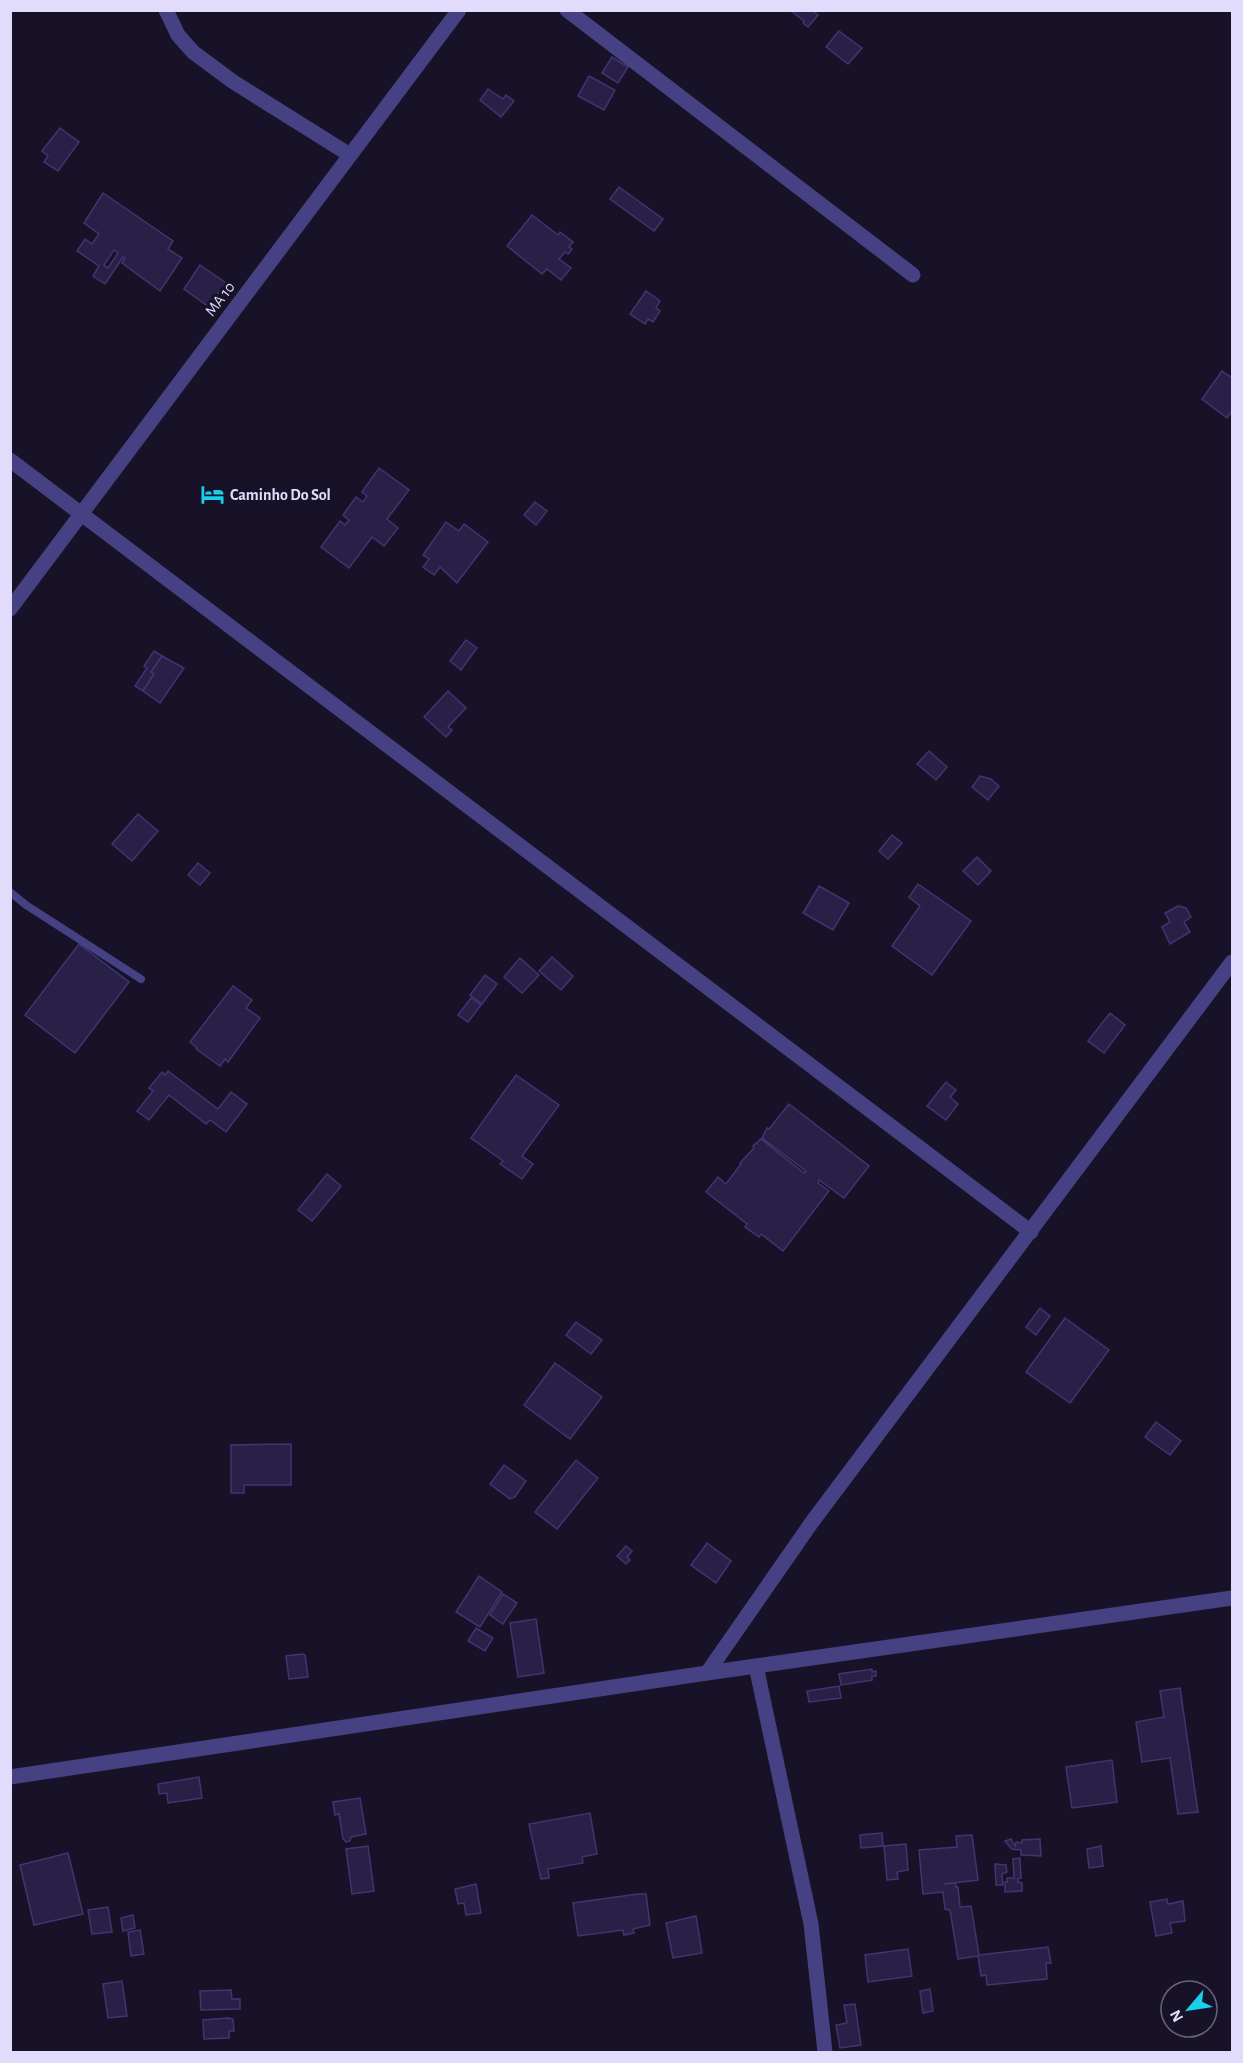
<svg xmlns="http://www.w3.org/2000/svg" width="1243" height="2063" viewBox="0 0 1243 2063" font-family="'Alegreya Sans',sans-serif">
	<style>
		.building { fill: #292047; stroke: #423471; stroke-width: 1.5; fill-rule: evenodd }
		.lines { fill: none; stroke-linecap: round; stroke-linejoin: round }
		.lane { stroke: #464183; stroke-width: 8 }
		.street { stroke: #464183; stroke-width: 15 }
		.labels { text-anchor: middle; dominant-baseline: central; stroke-width: 6; stroke-linejoin: round; paint-order: stroke }
		.street-label { font-size: 16px; fill: #e1dcfc; stroke: #171228 }
		.poi-label { font-size: 16px; font-weight: bold; fill: #e1dcfc; stroke: #171228; text-anchor: start }
	</style>
	<rect width="100%" height="100%" fill="#171228"/>
	<g class="building">
		<path d="M812,10L818,15L808,27L803,23L804,21L791,11Z"/>
		<path d="M839,31L862,48L848,64L826,47Z"/>
		<path d="M612,57L628,67L618,83L602,73Z"/>
		<path d="M589,76L615,90L604,110L578,96Z"/>
		<path d="M488,89L503,99L506,95L514,101L501,117L480,100Z"/>
		<path d="M60,128L79,142L58,171L44,162L48,156L42,151Z"/>
		<path d="M619,187L663,219L654,231L610,199Z"/>
		<path d="M103,193L173,241L168,249L182,258L160,291L122,263L125,258L123,257L105,284L93,276L99,266L77,251L85,239L92,244L99,234L84,223ZM114,250L118,253L108,268L104,265Z"/>
		<path d="M532,215L558,235L560,232L573,242L569,247L572,249L568,254L565,252L559,259L571,268L561,280L547,269L542,274L507,246Z"/>
		<path d="M200,265L226,283L209,307L184,289Z"/>
		<path d="M646,291L660,301L656,308L660,311L653,322L648,319L645,324L630,314Z"/>
		<path d="M1222,371L1232,378V411L1227,418L1202,399Z"/>
		<path d="M379,468L409,490L387,519L398,528L384,546L372,537L349,568L321,547L340,521L345,525L349,520L343,515L356,497L363,502L367,496L362,492Z"/>
		<path d="M535,502L547,511L536,525L524,515Z"/>
		<path d="M446,522L459,531L464,524L488,542L457,583L440,567L434,575L423,567L429,559L423,555Z"/>
		<path d="M466,640L477,648L461,670L450,661Z"/>
		<path d="M154,651L162,656L151,672L154,674L143,691L135,686L147,668L144,666Z"/>
		<path d="M162,656L184,668L160,703L143,691L154,674L151,672Z"/>
		<path d="M448,691L466,708L448,727L452,730L446,737L424,717Z"/>
		<path d="M929,751L947,767L936,780L917,764Z"/>
		<path d="M980,776L991,779L999,786L988,800L972,787Z"/>
		<path d="M138,814L158,831L132,861L112,844Z"/>
		<path d="M892,835L902,843L888,859L879,851Z"/>
		<path d="M977,857L991,871L978,885L963,871Z"/>
		<path d="M198,863L210,873L200,885L188,875Z"/>
		<path d="M918,884L971,921L932,975L892,946L920,906L909,897Z"/>
		<path d="M819,886L849,903L833,930L803,913Z"/>
		<path d="M1178,906L1186,908L1191,917L1184,922L1190,932L1170,944L1162,927L1170,922L1165,913Z"/>
		<path d="M79,944L129,982L75,1053L25,1015Z"/>
		<path d="M552,957L573,976L561,990L539,971Z"/>
		<path d="M520,958L539,975L522,993L504,977Z"/>
		<path d="M485,975L497,984L482,1004L470,995Z"/>
		<path d="M233,986L252,1000L246,1008L260,1018L228,1062L225,1059L220,1066L196,1049L197,1048L190,1042Z"/>
		<path d="M471,998L481,1005L468,1022L458,1015Z"/>
		<path d="M1110,1013L1125,1025L1104,1053L1088,1041Z"/>
		<path d="M168,1071L218,1109L231,1092L247,1104L226,1132L210,1120L206,1124L169,1095L149,1120L137,1111L153,1091L149,1088L162,1072L165,1075Z"/>
		<path d="M516,1075L559,1105L522,1156L533,1164L522,1179L500,1164L503,1161L471,1138Z"/>
		<path d="M946,1082L956,1090L950,1097L958,1104L946,1120L927,1106Z"/>
		<path d="M789,1104L869,1166L844,1198L819,1180L818,1183L829,1191L783,1251L761,1234L759,1237L745,1227L747,1224L706,1192L718,1177L726,1184L741,1164L740,1163L754,1148L753,1146L761,1139L804,1173L806,1171L762,1138L767,1128L769,1129Z"/>
		<path d="M327,1174L341,1186L312,1221L298,1210Z"/>
		<path d="M1040,1308L1050,1316L1036,1335L1026,1327Z"/>
		<path d="M1065,1318L1109,1350L1070,1403L1026,1372Z"/>
		<path d="M576,1322L602,1340L591,1354L566,1335Z"/>
		<path d="M555,1363L602,1397L570,1439L524,1405Z"/>
		<path d="M1156,1422L1181,1441L1170,1455L1145,1437Z"/>
		<path d="M291,1444V1485H244V1493H231V1445Z"/>
		<path d="M576,1460L598,1478L557,1529L535,1512Z"/>
		<path d="M504,1465L526,1481L515,1497L510,1499L490,1484Z"/>
		<path d="M707,1543L731,1561L716,1583L691,1565Z"/>
		<path d="M626,1546L632,1551L627,1557L630,1560L626,1564L617,1556Z"/>
		<path d="M479,1576L502,1592L480,1627L456,1612Z"/>
		<path d="M503,1594L517,1603L503,1624L490,1615Z"/>
		<path d="M536,1619L544,1673L518,1677L510,1623Z"/>
		<path d="M476,1628L493,1638L485,1651L468,1641Z"/>
		<path d="M302,1654L305,1655L308,1677L289,1679L286,1656Z"/>
		<path d="M872,1669V1672L876,1671V1676H872V1680L841,1685L839,1674Z"/>
		<path d="M839,1686L841,1698L809,1702L807,1691Z"/>
		<path d="M1180,1688L1198,1812L1178,1814L1170,1758L1142,1762L1136,1722L1164,1717L1160,1691Z"/>
		<path d="M1112,1760L1117,1802L1072,1808L1066,1767Z"/>
		<path d="M199,1777L202,1798L168,1803L167,1793L159,1794L158,1784Z"/>
		<path d="M360,1798L366,1834L351,1837L350,1841L346,1842L343,1839L339,1814L335,1815L333,1802Z"/>
		<path d="M590,1813L597,1854L582,1857L583,1863L548,1869L549,1878L541,1879L529,1824Z"/>
		<path d="M882,1833L883,1846L861,1848L860,1835Z"/>
		<path d="M972,1835L978,1880L944,1884L956,1883V1887H958L960,1907L971,1906L979,1955L1048,1947L1051,1963H1046L1047,1979L987,1985L986,1975L981,1976L978,1956L958,1959L950,1910L945,1909L943,1892L923,1894L919,1850L957,1847L956,1836Z"/>
		<path d="M1011,1839L1015,1846L1016,1842L1022,1843V1840L1040,1839L1041,1856L1021,1855V1850L1012,1849L1005,1841Z"/>
		<path d="M906,1844L908,1870L897,1872L898,1879L887,1880L884,1846Z"/>
		<path d="M368,1846L374,1891L352,1894L346,1849Z"/>
		<path d="M1101,1846L1103,1866L1089,1868L1087,1849Z"/>
		<path d="M68,1853L83,1914L34,1925L20,1865Z"/>
		<path d="M1020,1858L1021,1878L1018,1879V1882L1022,1883V1891L1005,1892V1882H1007V1878H1014L1013,1859Z"/>
		<path d="M995,1864L1006,1865L1007,1872L1002,1874L1003,1885H996Z"/>
		<path d="M476,1884L481,1913L466,1915L464,1903L458,1904L455,1889Z"/>
		<path d="M638,1894H646L650,1925L633,1929L634,1933L624,1935L623,1930L578,1936L573,1903Z"/>
		<path d="M1167,1899L1168,1904L1183,1901L1185,1921L1170,1923L1172,1933L1156,1936L1150,1902Z"/>
		<path d="M108,1907L112,1932L92,1934L88,1910Z"/>
		<path d="M133,1915L135,1928L123,1931L121,1918Z"/>
		<path d="M696,1916L702,1953L673,1958L666,1923Z"/>
		<path d="M140,1930L144,1954L131,1956L128,1932Z"/>
		<path d="M908,1949L912,1976L868,1982L865,1955Z"/>
		<path d="M122,1981L127,2016L108,2018L103,1984Z"/>
		<path d="M930,1989L933,2011L923,2013L920,1991Z"/>
		<path d="M231,1990L232,1999H240V2009L201,2010L200,1991Z"/>
		<path d="M855,2004L861,2045L840,2048L836,2025L847,2023L844,2005Z"/>
		<path d="M228,2018L233,2019L234,2031H229V2038L204,2039L203,2020Z"/>
	</g>
	<g class="lines">
		<path class="lane" d="M10,892L26,905L141,979"/>
		<g class="street">
			<path d="M166,10L178,35L193,52L232,81L350,155"/>
			<path d="M567,10L913,275"/>
			<path d="M10,460L1031,1232"/>
			<path d="M10,609L459,10"/>
			<path d="M756,1666L811,1924L825,2052"/>
			<path d="M707,1673L812,1522L1232,962"/>
			<path d="M10,1777L707,1673L1232,1598"/>
		</g>
	</g>
	<defs>
		<symbol id="hotel-bare" viewBox="-9 -9 18 18"><path d="M-6-4.5h1.5V1H6V5H4.5V3h-9V5H-6ZM-4 0a1.8 1.8 0 1 1 3.6 0ZM.5 0V-2.5h3Q6-2.5 6 0Z" fill="#18d0ec" stroke="#171228" stroke-width="2.5" paint-order="stroke"/></symbol>
	</defs>
	<g fill-rule="evenodd">
		<use href="#hotel-bare" x="196" y="478" width="33" height="33"/>
	</g>
	<g class="labels">
		<g class="street-label">
			<text transform="translate(220 299) rotate(-53)">MA 10</text>
		</g>
		<g class="poi-label">
			<text x="230" y="495">Caminho Do Sol</text>
		</g>
	</g>
	<rect width="1243" height="2063" fill="none" stroke="#e1dcfc" stroke-width="24"/>
	<g transform="translate(1189 2009) rotate(241)"><circle r="28" fill="#171228" stroke="#68637d" stroke-width="1.5"/>
	<path d="M0-4.5L10 22L0 15L-10 22Z" fill="#18d0ec"/>
	<text y="-9" font-size="16" font-weight="bold" text-anchor="middle" fill="#e1dcfc">N</text>
	</g>
</svg>
